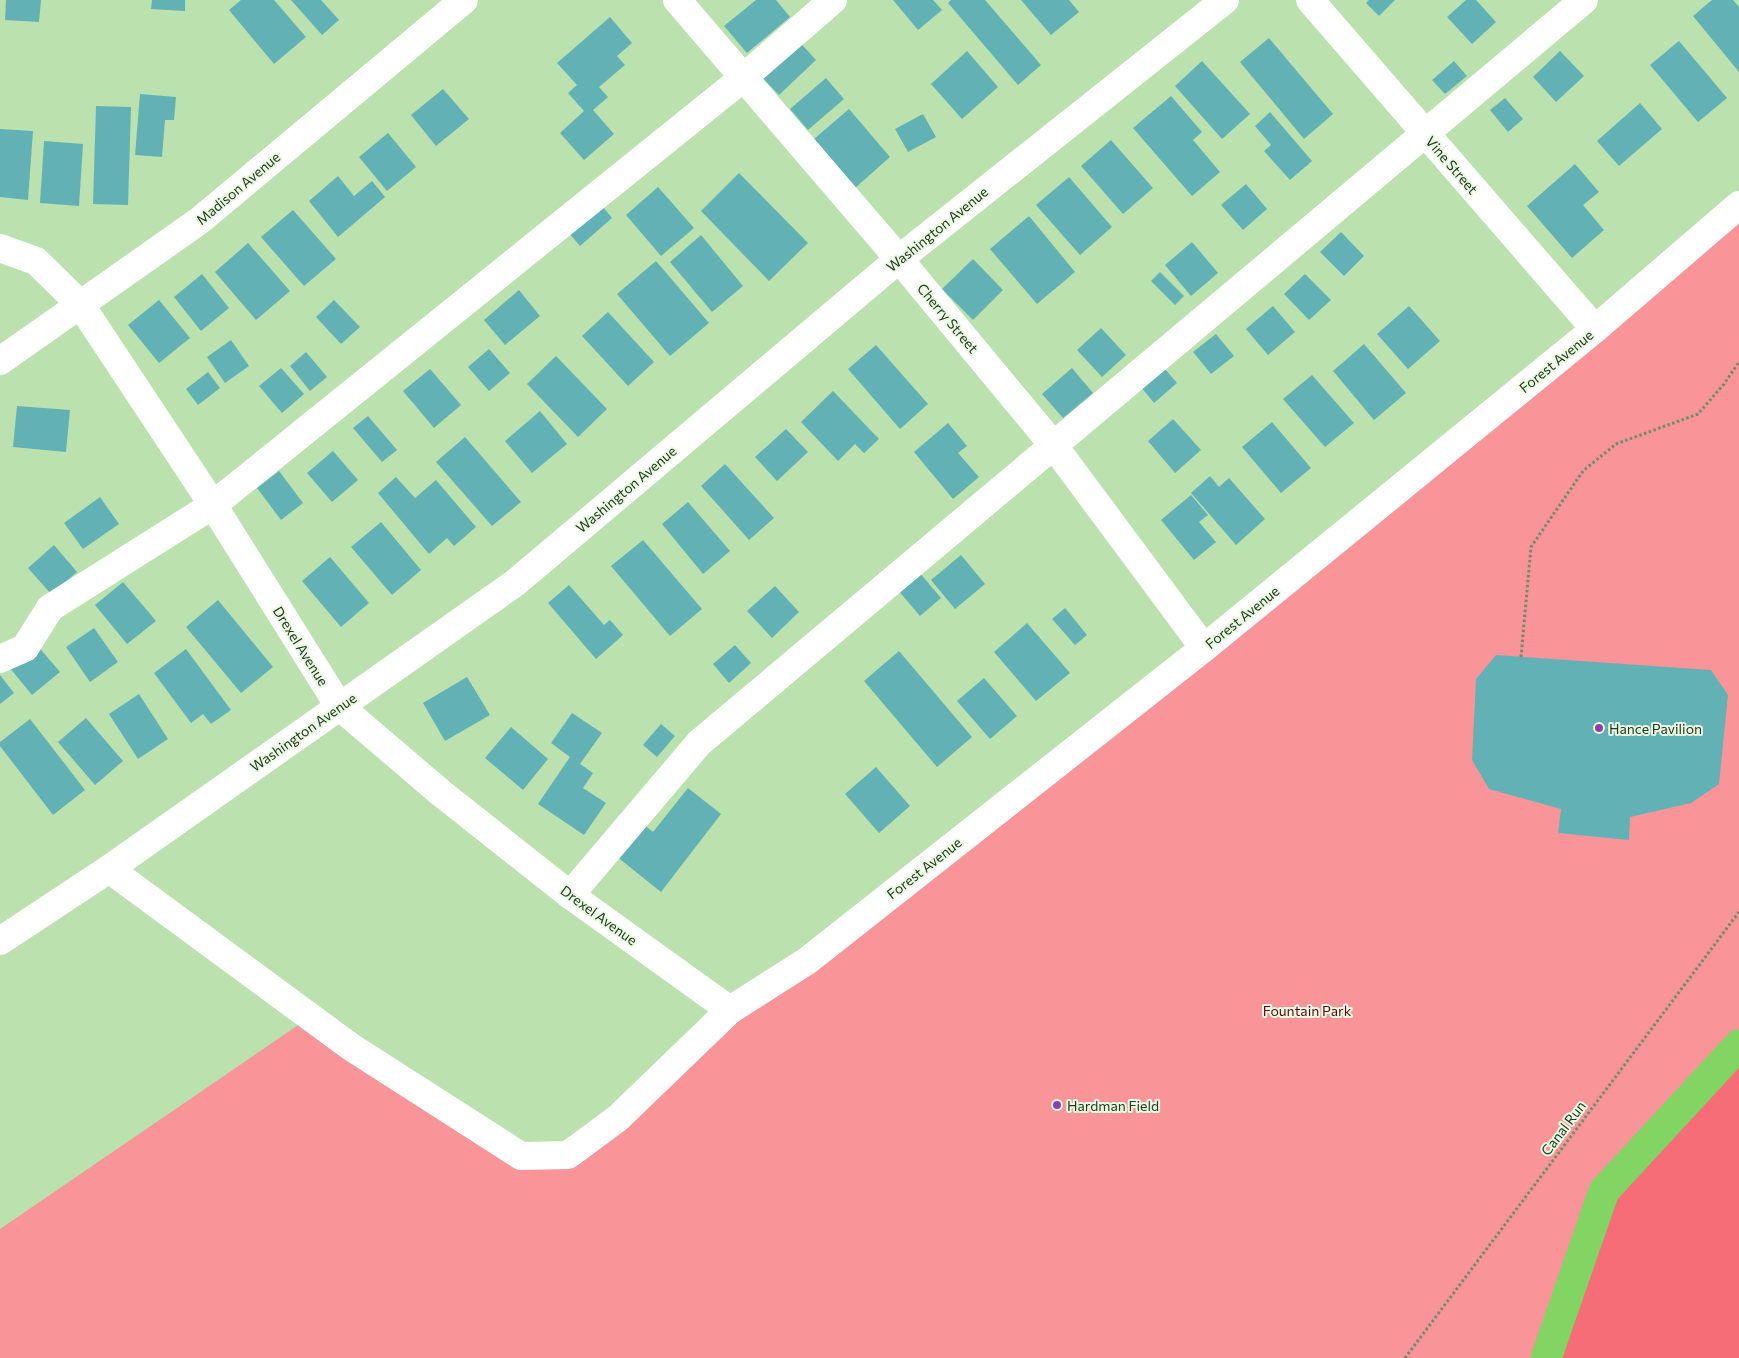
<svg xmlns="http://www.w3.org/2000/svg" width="1739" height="1358" viewBox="0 0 1739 1358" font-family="Commissioner,sans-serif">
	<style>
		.green { fill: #f99599 }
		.forest { fill: #f76d77 }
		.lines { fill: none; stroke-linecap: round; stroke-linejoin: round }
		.canal { stroke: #82d463; stroke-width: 31 }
		.building { fill: #62b2b5 }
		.path { stroke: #718b68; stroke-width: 3; stroke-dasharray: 2.5 2.5; stroke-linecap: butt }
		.minor { stroke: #fff; stroke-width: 28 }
		.poi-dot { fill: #933eab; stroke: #e9fce2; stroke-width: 2 }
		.labels { text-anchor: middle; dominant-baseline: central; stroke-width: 4; stroke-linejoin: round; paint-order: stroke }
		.street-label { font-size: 14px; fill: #273622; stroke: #e9fce2 }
		.poi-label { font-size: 14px; fill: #273622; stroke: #e9fce2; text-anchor: start }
		.park-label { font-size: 14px; fill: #5d0216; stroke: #e9fce2 }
	</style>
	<rect width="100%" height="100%" fill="#bbe1af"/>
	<path class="green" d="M1739,205V1045L1604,1191L1546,1358H0V1229L310,1017L521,1156L568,1155Z"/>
	<path class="forest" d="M1739,1045V1358H1546L1604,1191Z"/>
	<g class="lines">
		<path class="canal" d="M1546,1358L1604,1191L1739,1045"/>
	</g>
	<g class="building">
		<path d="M6,0H41L39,22L5,20Z"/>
		<path d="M152,0H185V11L151,9Z"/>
		<path d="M241,0H274L306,37L274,64L229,10Z"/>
		<path d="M291,0H321L339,20L322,35Z"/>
		<path d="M756,0H776L790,17L747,53L724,26Z"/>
		<path d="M893,0H933L942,10L918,30Z"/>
		<path d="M951,0H985L1041,65L1018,85L948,3Z"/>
		<path d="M1021,0H1069L1079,12L1051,35Z"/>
		<path d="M1369,0H1395L1379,16L1366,3Z"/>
		<path d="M1466,0H1476L1496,22L1472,44L1447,17Z"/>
		<path d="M1712,0H1733L1739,7V72L1693,16Z"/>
		<path d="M610,17L632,43L617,56L625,65L599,87L608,97L593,110L614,134L584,160L560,133L584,111L568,93L577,85L557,63Z"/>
		<path d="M792,34L816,60L779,95L755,70Z"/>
		<path d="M1269,38L1333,114L1304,139L1240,62Z"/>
		<path d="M1679,41L1727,98L1698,122L1650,65Z"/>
		<path d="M967,51L998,87L962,119L931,84Z"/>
		<path d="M1560,51L1584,76L1556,102L1533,77Z"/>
		<path d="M1202,61L1250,114L1222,139L1175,86Z"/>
		<path d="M1454,61L1467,76L1445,94L1432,80Z"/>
		<path d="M826,78L844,99L808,130L790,109Z"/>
		<path d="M443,89L469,119L436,146L411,115Z"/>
		<path d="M140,94L176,97L174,120H165L162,157L135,155Z"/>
		<path d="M1171,96L1202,132L1193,140L1220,172L1192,196L1133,128Z"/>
		<path d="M1505,98L1523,119L1508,132L1490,110Z"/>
		<path d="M1640,103L1662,129L1619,166L1597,141Z"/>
		<path d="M96,106L131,107L128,205L93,204Z"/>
		<path d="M849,109L890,157L855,188L814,139Z"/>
		<path d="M1270,112L1312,161L1290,180L1264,151L1271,145L1255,126Z"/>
		<path d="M923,114L936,137L908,152L895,129Z"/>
		<path d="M0,129L33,131L28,200L0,197Z"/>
		<path d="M388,133L416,167L387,191L359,157Z"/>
		<path d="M1111,140L1153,188L1123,214L1081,166Z"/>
		<path d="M44,141L83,144L79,206L40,203Z"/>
		<path d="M1575,164L1599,192L1583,205L1604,230L1572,258L1527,206Z"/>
		<path d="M739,173L808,243L769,281L701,211Z"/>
		<path d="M338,176L354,196L372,181L385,197L338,237L309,201Z"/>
		<path d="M1069,177L1112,227L1080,255L1036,205Z"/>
		<path d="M1246,184L1267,209L1243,230L1221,205Z"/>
		<path d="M658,187L694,228L661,256L626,215Z"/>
		<path d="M595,197L612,218L580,246L563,226Z"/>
		<path d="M293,210L336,259L304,286L261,237Z"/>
		<path d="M1029,216L1075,272L1037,304L990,249Z"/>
		<path d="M1341,232L1364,256L1344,276L1320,252Z"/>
		<path d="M701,235L743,286L712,312L670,262Z"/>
		<path d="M1192,242L1218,273L1191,296L1165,265Z"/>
		<path d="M248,243L290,291L256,320L215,272Z"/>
		<path d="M973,259L1003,290L973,320L942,289Z"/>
		<path d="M656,261L709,323L670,356L617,294Z"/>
		<path d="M1160,272L1184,296L1175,305L1151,281Z"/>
		<path d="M202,274L229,308L201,331L174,297Z"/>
		<path d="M1305,274L1331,300L1309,320L1284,294Z"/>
		<path d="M519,290L540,316L505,345L484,320Z"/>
		<path d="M159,300L190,338L159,363L128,325Z"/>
		<path d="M334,300L360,327L341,344L316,317Z"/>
		<path d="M1273,306L1295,332L1268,355L1246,329Z"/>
		<path d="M1409,306L1440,341L1408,369L1377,334Z"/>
		<path d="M608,312L654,362L628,386L582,336Z"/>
		<path d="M1101,328L1126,355L1102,377L1077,350Z"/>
		<path d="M1216,334L1234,356L1211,374L1193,352Z"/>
		<path d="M231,340L249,366L225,383L207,357Z"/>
		<path d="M1364,344L1406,393L1374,420L1333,371Z"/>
		<path d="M876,345L928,404L900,429L848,369Z"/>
		<path d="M489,349L510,373L489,391L468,367Z"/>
		<path d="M306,352L327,377L310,391L290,366Z"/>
		<path d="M556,356L607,409L578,437L527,384Z"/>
		<path d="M1159,362L1177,383L1154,403L1136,381Z"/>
		<path d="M281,368L304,394L282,413L259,386Z"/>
		<path d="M1072,368L1093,393L1063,418L1042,394Z"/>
		<path d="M430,369L461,405L434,428L403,391Z"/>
		<path d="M208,372L220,388L198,405L186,389Z"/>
		<path d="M1312,375L1354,423L1325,447L1283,399Z"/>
		<path d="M833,391L879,439L864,453L855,444L838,461L801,422Z"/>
		<path d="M17,406L70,410L66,452L13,447Z"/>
		<path d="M540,411L567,444L532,473L505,441Z"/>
		<path d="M368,416L397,450L382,462L353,428Z"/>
		<path d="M1173,419L1201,450L1175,473L1148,441Z"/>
		<path d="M1272,422L1311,468L1281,493L1242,447Z"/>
		<path d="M948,423L967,446L958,453L979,477L953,499L914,452Z"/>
		<path d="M786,429L808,452L777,481L755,457Z"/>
		<path d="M465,437L521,502L492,526L436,462Z"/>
		<path d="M333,451L358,480L332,502L307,473Z"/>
		<path d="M725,464L774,518L749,540L701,486Z"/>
		<path d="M279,471L303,503L281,520L257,488Z"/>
		<path d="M1210,476L1219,487L1229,478L1265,519L1236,545L1191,493Z"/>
		<path d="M396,477L415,498L436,480L476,527L454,546L447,538L429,554L378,493Z"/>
		<path d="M1191,495L1208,515L1199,522L1216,542L1194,560L1161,520Z"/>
		<path d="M100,497L119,524L83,549L64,523Z"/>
		<path d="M688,502L730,551L703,574L662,524Z"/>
		<path d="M381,522L421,570L392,595L351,547Z"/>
		<path d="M643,540L702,609L670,636L611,566Z"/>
		<path d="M54,545L77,572L51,594L28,568Z"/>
		<path d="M961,555L985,584L955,609L931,580Z"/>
		<path d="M330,557L369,603L341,627L302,581Z"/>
		<path d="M918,571L941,598L920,616L897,589Z"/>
		<path d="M123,582L156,621L127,644L95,605Z"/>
		<path d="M569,585L604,625L610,620L623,635L596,659L548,603Z"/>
		<path d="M775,586L799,612L772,638L747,611Z"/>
		<path d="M218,600L273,667L241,693L186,627Z"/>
		<path d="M1065,608L1087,635L1075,645L1052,619Z"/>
		<path d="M1027,623L1070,673L1036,701L994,652Z"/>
		<path d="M94,628L118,662L90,682L66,647Z"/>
		<path d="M36,644L60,672L32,695L9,667Z"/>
		<path d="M735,645L751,663L729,683L713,664Z"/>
		<path d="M186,649L231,710L211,724L203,714L191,723L154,673Z"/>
		<path d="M899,651L972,737L937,767L864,681Z"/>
		<path d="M1496,655L1711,670L1728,695L1719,784L1691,803L1630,817L1629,840L1558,833L1561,809L1489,789L1472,760L1476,679Z"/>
		<path d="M0,675L14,693L0,704Z"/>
		<path d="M467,677L490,715L445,741L423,703Z"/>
		<path d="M984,678L1017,716L990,739L957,701Z"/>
		<path d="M139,694L168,739L138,759L109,714Z"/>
		<path d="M572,713L602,733L580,764L593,773L583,788L606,803L584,835L538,804L570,757L551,743Z"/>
		<path d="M86,718L123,761L95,785L58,742Z"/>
		<path d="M30,719L85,790L53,815L0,746V742Z"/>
		<path d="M661,724L675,736L657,757L643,745Z"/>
		<path d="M511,727L548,759L523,790L485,758Z"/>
		<path d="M876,767L910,806L879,833L845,794Z"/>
		<path d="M688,788L721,814L661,892L616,856L642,823L653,832Z"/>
	</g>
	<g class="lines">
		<g class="path">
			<path d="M1521,657L1531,547L1583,471L1616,444L1698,414L1724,384L1739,362"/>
			<path d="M1405,1358L1739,912"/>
		</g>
		<g class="minor">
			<path d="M677,0L899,259L1054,446L1204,648"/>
			<path d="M1310,0L1595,329"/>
			<path d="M0,248L36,261L80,304L213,505L339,706L441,793L570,895L730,1010"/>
			<path d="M0,361L199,221L464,0"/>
			<path d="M0,659L25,648L50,608L213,505L743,78L833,0"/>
			<path d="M109,869L351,1047L521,1156L568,1155L618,1118L730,1010L807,961L1204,648L1595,329L1739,205"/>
			<path d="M570,895L699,743L1584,0"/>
			<path d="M0,941L109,869L515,583L899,259L1225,0"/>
		</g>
	</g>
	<g class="poi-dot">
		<circle cx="1599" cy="728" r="5"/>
		<circle cx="1057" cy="1105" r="5"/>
	</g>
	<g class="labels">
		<g class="street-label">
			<text transform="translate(1452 165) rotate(49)">Vine Street</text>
			<text transform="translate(238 188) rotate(-40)">Madison Avenue</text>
			<text transform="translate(937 229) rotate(-39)">Washington Avenue</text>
			<text transform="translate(948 318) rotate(50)">Cherry Street</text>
			<text transform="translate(1556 361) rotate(-39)">Forest Avenue</text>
			<text transform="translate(626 489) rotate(-40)">Washington Avenue</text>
			<text transform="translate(1242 617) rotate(-39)">Forest Avenue</text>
			<text transform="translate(301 646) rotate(58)">Drexel Avenue</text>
			<text transform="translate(303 732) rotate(-35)">Washington Avenue</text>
			<text transform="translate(924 868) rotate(-38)">Forest Avenue</text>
			<text transform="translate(599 915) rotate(36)">Drexel Avenue</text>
			<text transform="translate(1563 1128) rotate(-53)">Canal Run</text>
		</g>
		<g class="poi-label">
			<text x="1609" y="728">Hance Pavilion</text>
			<text x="1067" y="1105">Hardman Field</text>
		</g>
		<g class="park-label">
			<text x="1307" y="1010">Fountain Park</text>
		</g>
	</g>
</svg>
